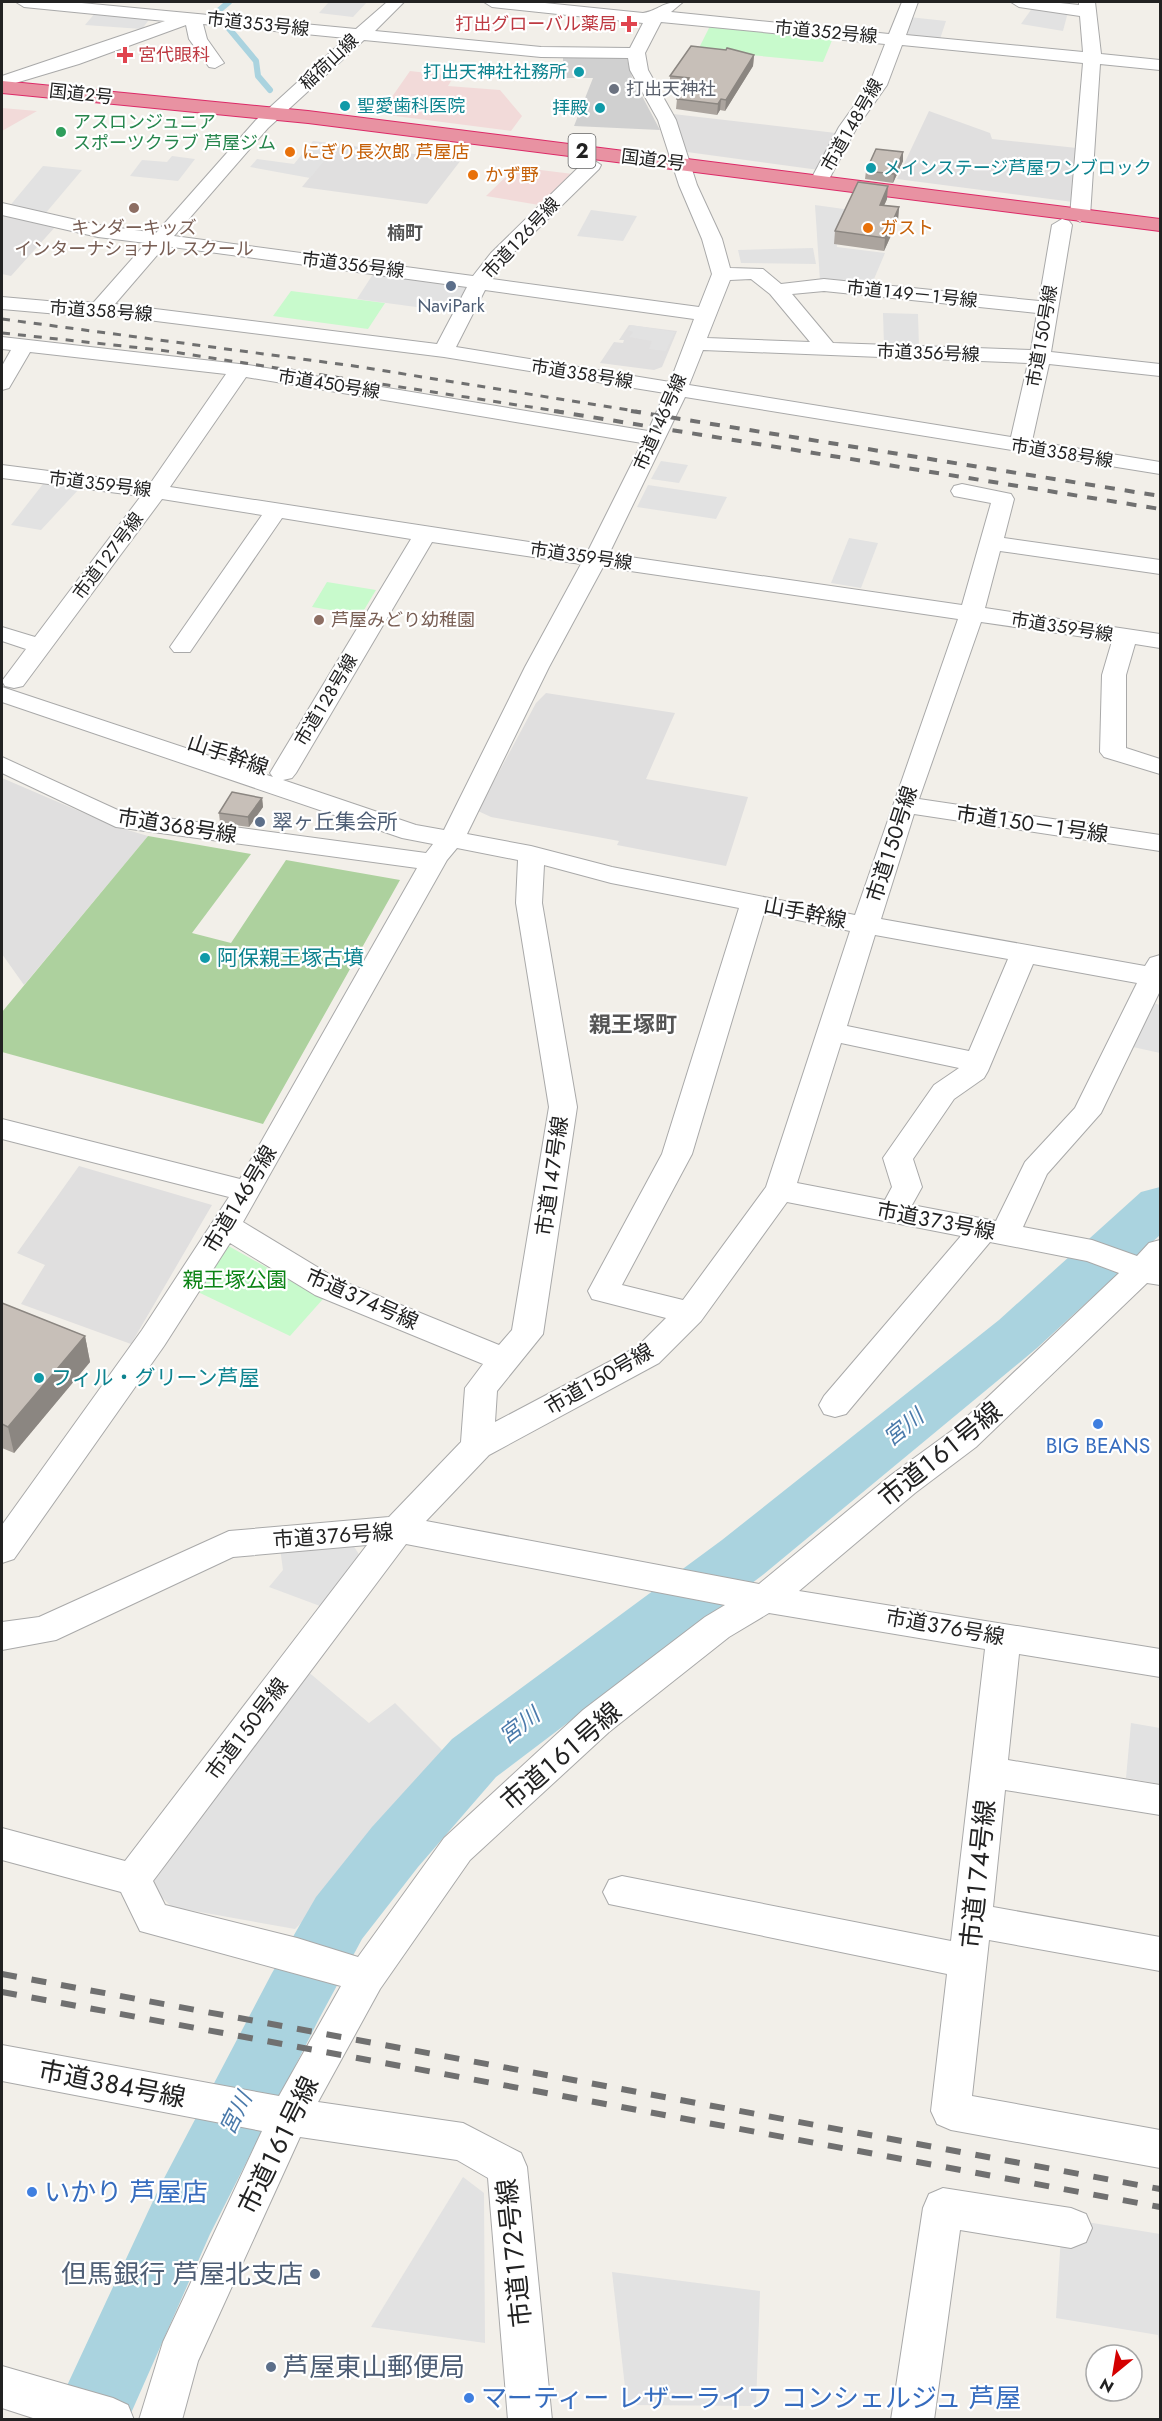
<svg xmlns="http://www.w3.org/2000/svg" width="1162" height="2421" viewBox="0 0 1162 2421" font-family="Jost,'Noto Sans JP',sans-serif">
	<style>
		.residential { fill: #e0dfdf }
		.commercial { fill: #f2dad9 }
		.religious { fill: #d0d0d0 }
		.forest { fill: #add19e }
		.park { fill: #c8facc }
		.parking { fill: #e2e2e2 }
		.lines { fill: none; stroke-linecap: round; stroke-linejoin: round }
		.stream { stroke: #aad3df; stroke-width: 6 }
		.river { fill: #aad3df; fill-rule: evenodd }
		.minor-casing { stroke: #a9a9a9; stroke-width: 2 }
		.highway-casing { stroke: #dc2a67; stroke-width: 2 }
		.minor { fill: #fff; fill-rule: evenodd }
		.highway { fill: #e892a2; fill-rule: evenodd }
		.rail-far2 { stroke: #707070; stroke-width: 3; stroke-dasharray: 8 8; stroke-linecap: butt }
		.rail-far1 { stroke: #707070; stroke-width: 4; stroke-dasharray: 10 10; stroke-linecap: butt }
		.rail { stroke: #707070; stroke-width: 6; stroke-dasharray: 15 15; stroke-linecap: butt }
		.wall { fill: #aba49e }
		.shaded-wall { fill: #8b8681 }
		.building { fill: #c7bfb8; stroke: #8b8681; stroke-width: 1.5 }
		.health-dot { fill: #e0444e; stroke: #fff; stroke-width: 2 }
		.culture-dot { fill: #0f9aa8; stroke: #fff; stroke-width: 2 }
		.worship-dot { fill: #6b7280; stroke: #fff; stroke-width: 2 }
		.leisure-dot { fill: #2e9e5b; stroke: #fff; stroke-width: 2 }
		.food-dot { fill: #e8710a; stroke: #fff; stroke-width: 2 }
		.education-dot { fill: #8d6e63; stroke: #fff; stroke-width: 2 }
		.service-dot { fill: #5c6f8a; stroke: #fff; stroke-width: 2 }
		.shop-dot { fill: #3f7fe0; stroke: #fff; stroke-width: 2 }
		.labels { text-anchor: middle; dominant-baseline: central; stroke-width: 4.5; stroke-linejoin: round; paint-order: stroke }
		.far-street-label { font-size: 18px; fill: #222; stroke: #fff }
		.far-health-label { font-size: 18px; fill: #be3a42; stroke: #fff; text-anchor: end }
		.far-culture-label { font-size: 18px; fill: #0d838f; stroke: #fff; text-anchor: end }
		.far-worship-label { font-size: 18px; fill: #5b616d; stroke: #fff; text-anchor: start }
		.far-leisure-label { font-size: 18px; fill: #27864d; stroke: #fff; text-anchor: start }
		.far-food-label { font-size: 18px; fill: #c56008; stroke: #fff; text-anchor: start }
		.far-education-label { font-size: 18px; fill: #785e54; stroke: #fff }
		.far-neighbourhood-label { font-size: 18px; font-weight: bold; fill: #555; stroke: #fff }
		.far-service-label { font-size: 18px; fill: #4e5e75; stroke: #fff }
		.shield { fill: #fff; stroke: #646464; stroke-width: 1.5 }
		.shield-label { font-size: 20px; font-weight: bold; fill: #222 }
		.street-label { font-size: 21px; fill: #222; stroke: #fff }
		.service-label { font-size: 21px; fill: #4e5e75; stroke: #fff; text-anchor: start }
		.culture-label { font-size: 21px; fill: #0d838f; stroke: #fff; text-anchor: start }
		.park-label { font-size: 21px; fill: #0c8416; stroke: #fff }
		.shop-label { font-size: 21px; fill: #366cbe; stroke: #fff }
		.neighbourhood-label { font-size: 22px; font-weight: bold; fill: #555; stroke: #fff }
		.water-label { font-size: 22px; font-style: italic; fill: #4a7aab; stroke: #fff }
		.near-street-label { font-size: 26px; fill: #222; stroke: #fff }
		.near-shop-label { font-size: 26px; fill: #366cbe; stroke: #fff; text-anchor: start }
		.near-service-label { font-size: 26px; fill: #4e5e75; stroke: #fff; text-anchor: end }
	</style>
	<rect width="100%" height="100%" fill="#f2efe9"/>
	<g class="residential">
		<path d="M929,111L990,133L992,139L1077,148L1073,202L897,179Z"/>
		<path d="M673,114L836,133L819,170L687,152Z"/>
		<path d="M337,144L461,160L427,204L302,187Z"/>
		<path d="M2,215L55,227L11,276L2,274Z"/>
		<path d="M629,325L677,331L662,367L654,370L600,363L614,342L623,343L624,340H619Z"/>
		<path d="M546,693L675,713L646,779L748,797L726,866L617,845L619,841L491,817L478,811L536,703Z"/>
		<path d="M2,778L114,826L148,836L24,985L2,954Z"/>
		<path d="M79,1166L212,1205L131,1344L21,1304L45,1265L17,1253Z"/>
	</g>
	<g class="commercial">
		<path d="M410,71L454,76L448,86L500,90L522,116L511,131L380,114Z"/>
		<path d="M2,108L37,111L2,131Z"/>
		<path d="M516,167L573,174L539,205L486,196Z"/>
	</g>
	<path class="religious" d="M563,55L626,56L632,77L660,130L574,126L593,78H563Z"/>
	<path class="forest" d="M148,836L251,854L192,933L231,943L286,860L400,880L263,1124L2,1052V1012Z"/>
	<g class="park">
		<path d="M710,26L833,38L823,62L698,50Z"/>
		<path d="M291,291L385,303L368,329L273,316Z"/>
		<path d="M327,582L376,590L361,615L312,607Z"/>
		<path d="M225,1244L323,1299L290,1336L198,1292Z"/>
	</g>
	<g class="parking">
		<path d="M317,2H367L353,17L319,13L328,3Z"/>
		<path d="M1033,7L1068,12L1063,31L1021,24Z"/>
		<path d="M96,12L151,17L142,29L85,25Z"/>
		<path d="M909,17L946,21L940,39L903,36Z"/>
		<path d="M313,141L338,144L310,178L250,167L257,159L294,164Z"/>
		<path d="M172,156L195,159L178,181L130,176L142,160L167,162Z"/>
		<path d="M43,166L82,170L44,215L8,208Z"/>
		<path d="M815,205L851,210L836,237L837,247L885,253L871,286L820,281Z"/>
		<path d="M591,210L637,216L623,241L577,236Z"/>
		<path d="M813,248L816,264L741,263L738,250Z"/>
		<path d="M375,271L469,282L453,312L357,299Z"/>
		<path d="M883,313L918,314L919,347L884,346Z"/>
		<path d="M631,325L675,332L666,351L649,349L652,341L629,337L633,332L628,330Z"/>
		<path d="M661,461L688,465L679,483L651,479Z"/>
		<path d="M43,484L79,489L41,530L11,525Z"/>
		<path d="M648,485L727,497L716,519L637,507Z"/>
		<path d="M849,538L878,543L861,588L831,583Z"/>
		<path d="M1150,1002L1160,1005V1053L1133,1047Z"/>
		<path d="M353,1545L360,1556L320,1606L269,1587L283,1570L280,1548Z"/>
		<path d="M306,1670L369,1723L395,1703L444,1752L341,1872L318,1906L295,1929L172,1907L145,1881Z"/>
		<path d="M1131,1723L1160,1728V1784L1126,1778Z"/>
		<path d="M463,2177L484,2193L485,2343L371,2327Z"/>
		<path d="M1062,2218L1160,2234V2348L1158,2335L1056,2318Z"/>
		<path d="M612,2272L760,2291L756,2406L627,2405Z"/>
	</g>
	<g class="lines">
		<g class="stream">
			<path d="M220,16L217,12L229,2"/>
			<path d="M226,25L256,61L258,76L270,90"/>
		</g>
		<path class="river" d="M1160,1187V1235L1037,1348L764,1574L496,1777L418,1867L362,1939L320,2017L210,2234L128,2420H51L160,2186L272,1973L316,1897L372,1827L452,1739L722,1540L999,1320L1141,1192Z"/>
		<defs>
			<g id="minor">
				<path d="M16,2H71L356,29L387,2H404L375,31L541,47L630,48L643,23L492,7L484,2H535L643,13C661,10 659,2 683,2L671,12L889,34L902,2H918L906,35L1083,52L1080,16L1019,7L1011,2H1051L1079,5V2H1095L1101,54L1160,60V70L1100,64L1090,216L1080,222L1070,216L1083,63L902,45L887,85L856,129L828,181L819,187L810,181L839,127L869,85L885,44L661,22L645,53L648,70L676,120L697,185L722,239L730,268L763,269L781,284L824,279L1039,301L1052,225L1062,219L1069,221L1072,225L1051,352L1160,364V376L1049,364L1032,441L1160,462V474L685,397L609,554L962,605L991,503L954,496L951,491L954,486L962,484L1011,494L1014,499L1004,538L1160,560V574L1000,551L985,608L1160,634V648L1135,644L1126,675V748L1160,759V774L1104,757L1100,752L1102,675L1112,641L981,622L919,799L1160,835V851L914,814L881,919L1145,966L1150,958L1160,955V991L1101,1113L1047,1174L1023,1227L1092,1240L1137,1256L1149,1243L1160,1240V1285L1147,1283L976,1447L915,1493L799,1591L1160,1649V1677L1019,1654L1008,1760L1160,1785V1815L1005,1790L993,1907L1160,1937V1971L989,1940L972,2096L1160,2130V2168L951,2130L937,2124L931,2111L947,1974L609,1904L603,1892L609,1880L622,1876L951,1941L985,1649L769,1613L729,1637L609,1732L470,1860L380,1989L318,2102L463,2123L521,2153L527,2167L552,2420H508L488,2178L457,2160L300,2137L198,2361L182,2420H139L163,2342L262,2131L2,2081V2045L279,2096L341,1986L140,1931L121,1892L2,1860V1828L125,1861L367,1545L233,1557L56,1640L2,1650V1622L39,1617L229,1531L389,1517L461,1442L465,1388L483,1364L315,1295L230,1243L164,1346L14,1559L2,1563V1525L142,1330L229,1197L2,1139V1119L240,1179L417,868L116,827L2,773V757L122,812L426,853L433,844L402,838L2,702V687L273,777L270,773L411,539L282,518L190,652H174L170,647L262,515L162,499L23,686L14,688L5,686L2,681L26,649L2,641V627L35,637L141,496L2,478V465L150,484L226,374L30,352L9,388L2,390V366L11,350L2,349V337L248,365L648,431L665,393L444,357L100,314L70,315L2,309V297L70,303L94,302L146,243L98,237L2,215V203L98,225L156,233L256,120L346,38L203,24L207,39L224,63L215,68L209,67L189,39L186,25L79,64L2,87V76L165,21L24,7ZM364,40L541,57L628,58L630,70L658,120L679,185L702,239L712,274L699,307L492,279L505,261L599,169L601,165L592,159L585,161L491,253L473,276L174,236L268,128ZM165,246L467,287L437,344L115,304ZM751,279L770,294L810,342L707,338L730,280ZM485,290L694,319L670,382L456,347ZM824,291L1037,313L1031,350L833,343L792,294ZM703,350L1028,363L1011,437L689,385ZM246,377L642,443L588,551L170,487ZM432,542L581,564L525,667L444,830L416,825L283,780L292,778L296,773ZM603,567L958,619L855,915L612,867L531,846L467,834L549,667ZM457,848L518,860L516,903L549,1107L512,1330L499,1345L337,1279L243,1222L447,860ZM544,865L611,883L739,908L662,1154L588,1291L592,1299L666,1318L637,1347L495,1422L497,1391L543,1334L577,1107L542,903ZM764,913L850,931L766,1187L683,1300L622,1285L692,1154ZM875,935L1008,959L969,1051L847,1026ZM1033,964L1137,983L1075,1108L1025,1162L996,1221L912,1205L922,1187L913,1159L954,1099L984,1078L988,1071ZM841,1043L959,1068L934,1085L883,1158L892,1187L885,1200L797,1183ZM787,1202L961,1236L824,1396L819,1405L824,1414L835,1417L846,1414L990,1242L1087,1261L1119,1273L954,1429L891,1475L759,1584L426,1521L489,1455L659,1363L701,1321ZM406,1544L725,1605L705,1617L583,1710L444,1838L358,1957L297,1938L165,1905L153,1881Z"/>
				<path d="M943,2188L1071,2208L1086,2214L1092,2228L1086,2242L1071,2248L960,2230L934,2420H891L923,2208L929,2194Z"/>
				<path d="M2,2366L113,2398L128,2405L134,2420H39L2,2408Z"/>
			</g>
			<path id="highway" d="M2,81L308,111L1160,219V231L308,123L2,93Z"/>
		</defs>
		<use href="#minor" class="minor-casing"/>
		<use href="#highway" class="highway-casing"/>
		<use href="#minor" class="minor"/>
		<use href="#highway" class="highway"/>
		<g class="rail-far2">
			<path d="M2,319L354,366L641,412"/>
			<path d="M2,333L160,350L563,412"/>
		</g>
		<g class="rail-far1">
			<path d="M554,411L1160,509"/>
			<path d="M631,411L1160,496"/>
		</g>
		<g class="rail">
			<path d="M2,1974L1160,2189"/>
			<path d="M2,1992L1160,2207"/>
		</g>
	</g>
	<g class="wall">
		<path d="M754,55L753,66L725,111L720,110L717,115L676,109L677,99L683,88L670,86V76Z"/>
		<path d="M903,152V161L893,183L865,179L866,171Z"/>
		<path d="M887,199L884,205L899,207L898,220L884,251L834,244L835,231Z"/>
		<path d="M262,798L263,807L249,827L220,823L219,813Z"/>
		<path d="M2,1303L85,1336L90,1362L14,1453L2,1448Z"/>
	</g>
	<g class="shaded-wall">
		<path d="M754,55L753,66L725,111L726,100Z"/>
		<path d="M721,99L720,110L717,115L718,104Z"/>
		<path d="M903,152V161L893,183L894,174Z"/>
		<path d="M888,186L887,199L879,217L880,205Z"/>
		<path d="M899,207L898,220L884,251L885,238Z"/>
		<path d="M262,798L263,807L249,827L248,817Z"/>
		<path d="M85,1336L90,1362L14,1453L8,1427Z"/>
	</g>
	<g class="building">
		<path d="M691,46L726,50L727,48L754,55L726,100L721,99L718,104L677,99L689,78L670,76Z"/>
		<path d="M876,149L903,152L894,174L866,171Z"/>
		<path d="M858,182L888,186L880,205L899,207L885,238L835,231Z"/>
		<path d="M232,792L262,798L248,817L219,813Z"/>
		<path d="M2,1303L85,1336L8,1427L2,1424Z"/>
	</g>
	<g class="health-dot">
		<path d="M626 15h6v6h6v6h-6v6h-6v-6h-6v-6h6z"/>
		<path d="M122 46h6v6h6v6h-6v6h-6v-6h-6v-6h6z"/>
	</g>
	<g class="culture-dot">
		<circle cx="579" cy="72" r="6"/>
		<circle cx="345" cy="106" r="6"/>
		<circle cx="600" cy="108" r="6"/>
		<circle cx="871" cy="168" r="6"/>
		<circle cx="205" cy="958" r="6"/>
		<circle cx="39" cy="1378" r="6"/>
	</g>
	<circle class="worship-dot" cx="614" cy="89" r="6"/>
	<circle class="leisure-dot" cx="61" cy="132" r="6"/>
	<g class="food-dot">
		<circle cx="290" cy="152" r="6"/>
		<circle cx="473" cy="175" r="6"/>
		<circle cx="868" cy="228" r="6"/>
	</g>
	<g class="education-dot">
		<circle cx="134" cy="208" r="6"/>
		<circle cx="319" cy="620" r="6"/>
	</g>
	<g class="service-dot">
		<circle cx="451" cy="286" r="6"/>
		<circle cx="260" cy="822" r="6"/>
		<circle cx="315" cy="2274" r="6"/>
		<circle cx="271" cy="2367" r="6"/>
	</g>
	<g class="shop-dot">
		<circle cx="1098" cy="1424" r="6"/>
		<circle cx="32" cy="2192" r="6"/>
		<circle cx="469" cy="2398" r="6"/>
	</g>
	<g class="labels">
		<g class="far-street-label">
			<text transform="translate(258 24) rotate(6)">市道３５３号線</text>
			<text transform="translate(826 32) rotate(5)">市道３５２号線</text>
			<text transform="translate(329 62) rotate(-43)">稲荷山線</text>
			<text transform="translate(81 94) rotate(6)">国道2号</text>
			<text transform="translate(852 125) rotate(-60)">市道１４８号線</text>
			<text transform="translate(653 160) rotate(7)">国道2号</text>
			<text transform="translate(521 238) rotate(-47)">市道１２６号線</text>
			<text transform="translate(353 265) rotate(7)">市道３５６号線</text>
			<text transform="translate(912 294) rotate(6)">市道１４９－１号線</text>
			<text transform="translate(101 311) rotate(4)">市道３５８号線</text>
			<text transform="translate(1042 336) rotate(-80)">市道１５０号線</text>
			<text transform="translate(928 353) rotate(2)">市道３５６号線</text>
			<text transform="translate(582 374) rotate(9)">市道３５８号線</text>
			<text transform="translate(329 384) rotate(9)">市道４５０号線</text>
			<text transform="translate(660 422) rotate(-66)">市道１４６号線</text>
			<text transform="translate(1062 453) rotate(9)">市道３５８号線</text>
			<text transform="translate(100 484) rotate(7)">市道３５９号線</text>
			<text transform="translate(108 556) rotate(-53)">市道１２７号線</text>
			<text transform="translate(581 556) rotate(8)">市道３５９号線</text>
			<text transform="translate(1062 627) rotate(9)">市道３５９号線</text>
			<text transform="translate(326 700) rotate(-59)">市道１２８号線</text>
		</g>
		<g class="far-health-label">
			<text x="617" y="24">打出グローバル薬局</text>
			<text x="138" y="55" text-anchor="start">宮代眼科</text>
		</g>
		<g class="far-culture-label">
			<text x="567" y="72">打出天神社社務所</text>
			<text x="357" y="106" text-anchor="start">聖愛歯科医院</text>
			<text x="588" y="108">拝殿</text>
			<text x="883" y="168" text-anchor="start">メインステージ芦屋ワンブロック</text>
		</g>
		<g class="far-worship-label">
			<text x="626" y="89">打出天神社</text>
		</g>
		<g class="far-leisure-label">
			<text x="73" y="122">アスロンジュニア<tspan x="73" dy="21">スポーツクラブ 芦屋ジム</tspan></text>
		</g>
		<g class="far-food-label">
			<text x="302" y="152">にぎり長次郎 芦屋店</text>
			<text x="485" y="175">かず野</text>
			<text x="880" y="228">ガスト</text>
		</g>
		<g class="far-education-label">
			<text x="134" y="228">キンダーキッズ<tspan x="134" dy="21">インターナショナル スクール</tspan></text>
			<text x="331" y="620" text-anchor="start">芦屋みどり幼稚園</text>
		</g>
		<g class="far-neighbourhood-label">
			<text x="405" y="233">楠町</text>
		</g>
		<g class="far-service-label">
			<text x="451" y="306">NaviPark</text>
		</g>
		<rect class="shield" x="568.5" y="134" width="27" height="34" rx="4.5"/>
		<g class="shield-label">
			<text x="582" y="151">2</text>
		</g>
		<g class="street-label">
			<text transform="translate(228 755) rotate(19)">山手幹線</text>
			<text transform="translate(1032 824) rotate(8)">市道１５０－１号線</text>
			<text transform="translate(177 826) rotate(9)">市道３６８号線</text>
			<text transform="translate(892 844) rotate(-72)">市道１５０号線</text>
			<text transform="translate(805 913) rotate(11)">山手幹線</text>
			<text transform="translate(552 1176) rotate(-82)">市道１４７号線</text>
			<text transform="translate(240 1199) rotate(-59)">市道１４６号線</text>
			<text transform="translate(936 1221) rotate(11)">市道３７３号線</text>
			<text transform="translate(362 1299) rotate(24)">市道３７４号線</text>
			<text transform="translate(599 1379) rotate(-30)">市道１５０号線</text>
			<text transform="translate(333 1536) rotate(-4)">市道３７６号線</text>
			<text transform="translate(945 1627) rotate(10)">市道３７６号線</text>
			<text transform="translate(247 1729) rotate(-53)">市道１５０号線</text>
		</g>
		<g class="service-label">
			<text x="272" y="822">翠ヶ丘集会所</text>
		</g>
		<g class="culture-label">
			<text x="217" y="958">阿保親王塚古墳</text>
			<text x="51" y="1378">フィル・グリーン芦屋</text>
		</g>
		<g class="park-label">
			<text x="235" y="1280">親王塚公園</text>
		</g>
		<g class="shop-label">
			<text x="1098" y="1446">BIG BEANS</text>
		</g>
		<g class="neighbourhood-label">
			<text x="633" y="1024">親王塚町</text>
		</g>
		<g class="water-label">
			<text transform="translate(903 1427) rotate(-39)">宮川</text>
			<text transform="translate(519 1725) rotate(-37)">宮川</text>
			<text transform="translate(235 2113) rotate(-63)">宮川</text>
		</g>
		<g class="near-street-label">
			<text transform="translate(940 1454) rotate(-39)">市道１６１号線</text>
			<text transform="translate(561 1756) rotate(-41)">市道１６１号線</text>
			<text transform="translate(978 1874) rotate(-84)">市道１７４号線</text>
			<text transform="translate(112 2084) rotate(11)">市道３８４号線</text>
			<text transform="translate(278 2145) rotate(-64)">市道１６１号線</text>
			<text transform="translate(514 2253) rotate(-96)">市道１７２号線</text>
		</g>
		<g class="near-shop-label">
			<text x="44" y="2192">いかり 芦屋店</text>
			<text x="481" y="2398">マーティー レザーライフ コンシェルジュ 芦屋</text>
		</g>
		<g class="near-service-label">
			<text x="303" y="2274">但馬銀行 芦屋北支店</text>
			<text x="283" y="2367" text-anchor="start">芦屋東山郵便局</text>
		</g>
	</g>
	<rect width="1162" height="2421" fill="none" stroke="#222222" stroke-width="6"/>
	<g transform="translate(1114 2373) rotate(210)"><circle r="28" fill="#ffffff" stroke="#a7a7a7" stroke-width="1.5"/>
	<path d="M0-4.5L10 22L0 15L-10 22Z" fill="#d40000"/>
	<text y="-9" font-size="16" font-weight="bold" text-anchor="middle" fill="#222222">N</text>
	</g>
</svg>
